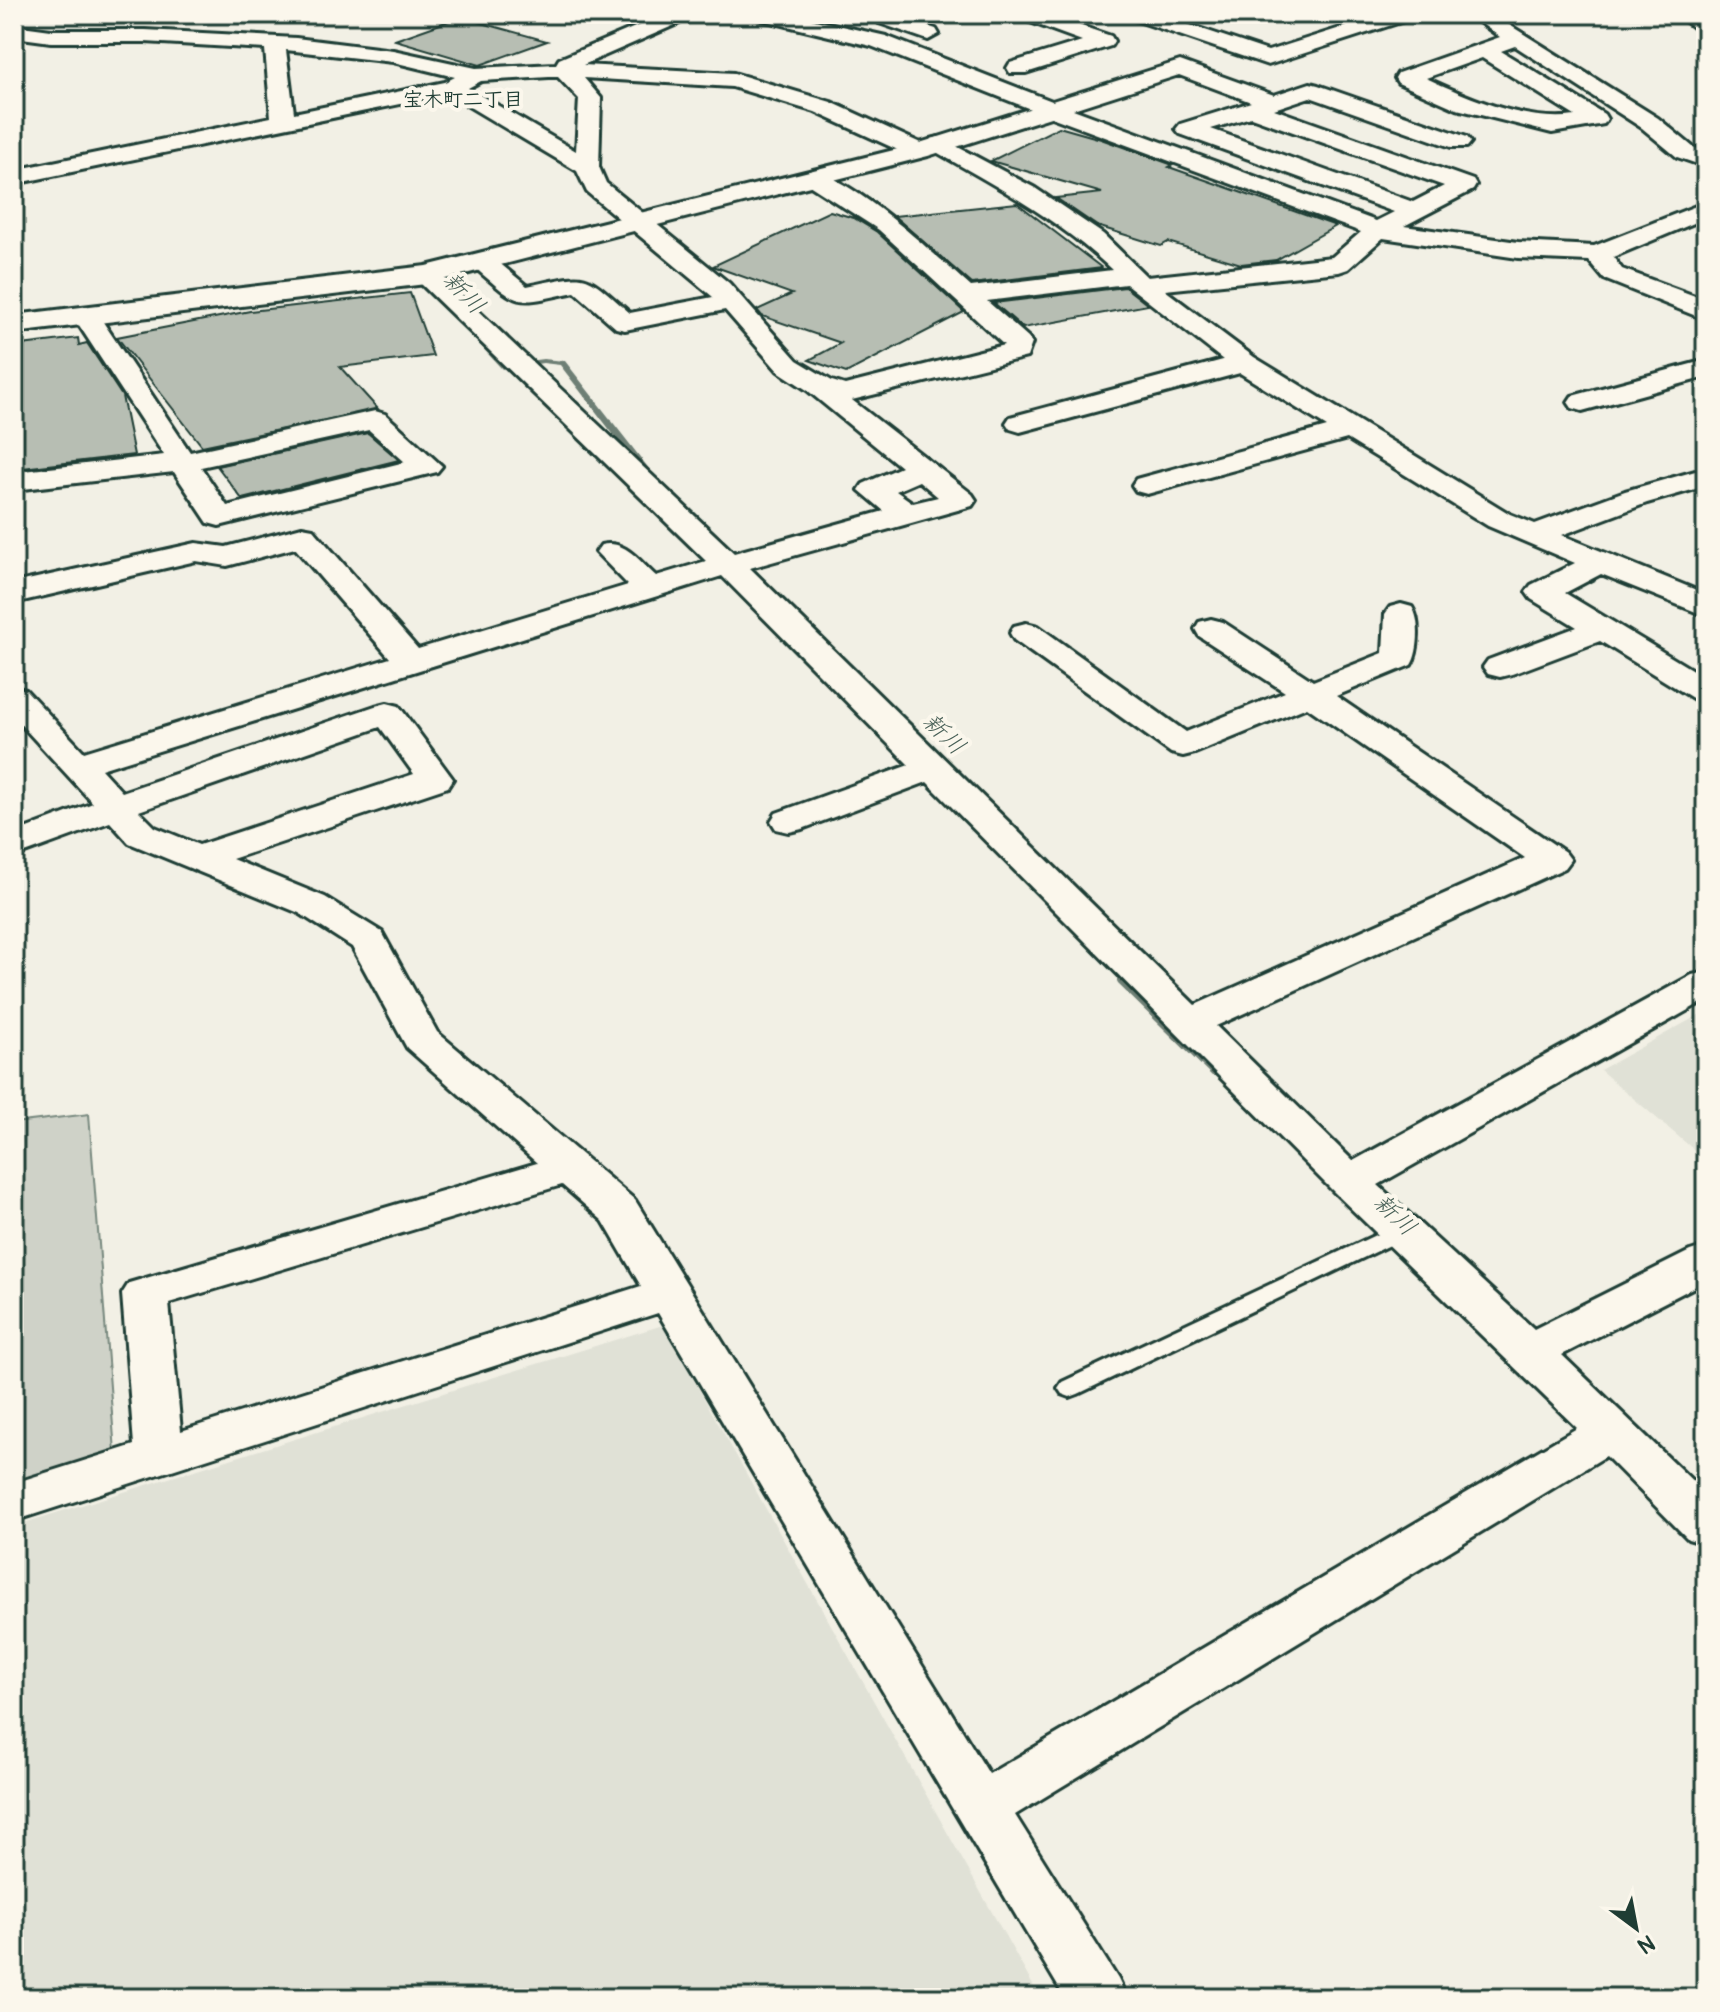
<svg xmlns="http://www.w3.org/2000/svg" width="1720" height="2012" viewBox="0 0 1720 2012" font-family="Pangolin,'Klee One',sans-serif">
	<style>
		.built { fill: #e0e1d6 }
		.green { fill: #cfd2c8; stroke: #77887e; stroke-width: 2 }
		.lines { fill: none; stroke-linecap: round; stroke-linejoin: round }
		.stream { fill: #6e7f75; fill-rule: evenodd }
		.building { fill: #b7beb3; stroke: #1f3d34; stroke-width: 2 }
		.service-casing { stroke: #1f3d34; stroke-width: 6 }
		.minor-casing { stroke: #1f3d34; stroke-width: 6 }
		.tertiary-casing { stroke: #1f3d34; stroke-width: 6 }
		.service { fill: #fbf7ec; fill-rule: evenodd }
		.minor { fill: #fbf7ec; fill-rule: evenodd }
		.tertiary { fill: #fbf7ec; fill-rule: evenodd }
		.labels { text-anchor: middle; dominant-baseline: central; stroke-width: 8; stroke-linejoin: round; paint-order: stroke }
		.far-neighbourhood-label { font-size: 20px; font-weight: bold; fill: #1f3d34; stroke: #fbf7ec }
		.water-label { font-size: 24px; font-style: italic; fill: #465e55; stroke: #fbf7ec }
	</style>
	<rect width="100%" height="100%" fill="#f2f0e5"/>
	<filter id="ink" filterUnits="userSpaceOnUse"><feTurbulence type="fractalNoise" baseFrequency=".0125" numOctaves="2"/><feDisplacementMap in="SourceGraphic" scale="16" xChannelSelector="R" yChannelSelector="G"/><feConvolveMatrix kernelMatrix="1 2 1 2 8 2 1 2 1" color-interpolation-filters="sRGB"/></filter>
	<g filter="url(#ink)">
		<g class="built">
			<path d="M1706,1011V1160L1600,1070Z"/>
			<path d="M663,1325L1040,1998H14V1526Z"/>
		</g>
		<path class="green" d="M89,1114L115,1452L14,1485V1123Z"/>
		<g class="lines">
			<g class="stream">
				<path d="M478,339H484L507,364L543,359L565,361L650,470V474H644L560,365L543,363L502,369L478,343Z"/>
				<path d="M1122,963L1127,966V981L1220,1070L1222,1073L1220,1076H1212L1118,984L1117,982V966Z"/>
			</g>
		</g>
		<g class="building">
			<path d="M460,17L547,41L480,65L395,40Z"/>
			<path d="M1059,127L1101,139L1173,165L1169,167L1336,226L1276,260L1241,264L1168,242L1161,246L1097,226L1056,198L1102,193L991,161Z"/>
			<path d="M1017,203L1102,268L972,284L894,216Z"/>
			<path d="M830,211L854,218L877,232L964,312L846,373L809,360L841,343L762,316L757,310L792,294L713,266Z"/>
			<path d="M1125,287L1148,305L1023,328L994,303Z"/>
			<path d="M410,293L433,356L340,367L378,409L202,446L117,337L250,311Z"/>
			<path d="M78,338L79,345L87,343L122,396L134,455L14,469V346Z"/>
			<path d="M368,433L399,460L242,499L217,466Z"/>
		</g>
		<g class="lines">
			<defs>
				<path id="service" d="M1401,1223L1409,1226L1412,1231L1409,1236L1078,1394L1070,1397L1062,1394L1058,1388L1062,1382Z"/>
				<g id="minor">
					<path d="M666,14H694L691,18L583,65L734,73L831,102L927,146L931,151L927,156H911L815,112L732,87L584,78L601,98L599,167L606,183L729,283L797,360L832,381L845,385L1004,345L879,230L806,183L802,178L806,173C840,164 943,262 971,287L1112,270C1059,219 994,185 931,149L927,144L931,139L939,137L1035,188L1103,234L1147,277L1332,257L1361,232L1043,114L871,46L754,18L751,14H788L886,36L1052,101L1180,61L1274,95L1310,83L1318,85L1467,137L1471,142L1467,147H1451L1310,97L1274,109L1473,180L1476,185L1473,190L1404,226L1518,242L1594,246L1706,202V218L1613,257L1622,269L1706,300V320L1604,279L1589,261L1518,258L1383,238L1348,269L1339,272L1165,290L1254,357L1510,514L1535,524L1625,491L1706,468V486L1647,503L1562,535L1706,594V616L1601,574L1565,593L1706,678V702L1694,699L1600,641L1512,674L1500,677L1488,674L1483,667L1488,660L1577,627L1531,599L1526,592L1531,585L1575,563L1488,526L1347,439L1147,494L1136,491L1132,485L1136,479L1327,427L1240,373L1020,432L1010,429L1006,423L1010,417L1223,360L1126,284L987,301L1028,337L1032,343L1027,357L852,400L972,494L976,500L972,506L750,568L1195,1005L1525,858L1307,707L1195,753L1183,756L1171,753L1014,640L1010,633L1014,626L1026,623L1038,626L1186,732L1285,692L1199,636L1195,629L1199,622L1211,619L1223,622L1313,681L1383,653L1385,614L1390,607L1401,604L1412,607C1421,620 1419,653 1411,665L1336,696L1565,852L1571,860L1565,868L1216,1026L1353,1161L1692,975L1706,972V1000L1378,1185L1534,1329L1690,1251L1706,1246V1281L1562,1355L1706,1494V1544L1688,1539L1606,1456L1015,1815L1118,1979L1127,1998H1065L658,1313L14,1521V1483L134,1445L122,1294L129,1283L537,1163L407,1048L352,947L299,913L129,843L110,822L14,857V833L93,803L14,717V687L26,690L84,752L390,658L295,548L227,566L196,561L14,603V583L196,543L226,547L302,527L313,529L418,649L628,585L596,552L601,545C625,539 639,561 656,576L706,561L417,280L413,275L417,270H435L734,553L884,511L859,490L863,484L901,467L807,390L778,371L725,310L625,330L616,328L575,292C512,305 522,308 473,266L469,261L473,256H491L527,286C591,273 581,270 630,313L713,297L587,192L577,171L448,94L14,184V170L271,117L265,49L145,42H51L14,37V25L51,30H145L296,38L393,50L476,68L556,64L559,59ZM286,50L393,62L455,77L445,82L294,113ZM1179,75L1251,102L1180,124L1176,129L1180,134L1394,212L1376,221L1073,109ZM549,77H558L579,99L576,151L468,88L481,81ZM1251,117L1444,186L1413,202L1211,129ZM919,481L938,497L913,503L896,491ZM722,576L909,765L776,813L771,821L776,829L789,832L802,829L927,782L1334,1192L1577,1428L989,1774L635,1200L437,1032L382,932L325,897L232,859L448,787L453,779L399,706L387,703L375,706L122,792L101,769ZM380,727L414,774L199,845L155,827L139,811ZM562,1185L603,1221L641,1286L181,1431L169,1303Z"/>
					<path d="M880,14H911L906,19L936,29L939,34L928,40L879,23L876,19Z"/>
					<path d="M1016,14H1046L1111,36L1114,41L1111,46L1026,73H1010L1007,68L1010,63L1082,41L1019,18Z"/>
					<path d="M1126,14H1157L1268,51L1378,16L1377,14H1405L1407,17L1404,21L1268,65L1129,18Z"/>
					<path d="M1468,14H1492L1658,118L1693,147L1706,152V167L1677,157L1642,128L1515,46L1501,51L1604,114L1607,119L1604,124L1552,133L1457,109L1398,83L1395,78L1398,73L1500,37ZM1482,58L1575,116C1525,123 1470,98 1426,78Z"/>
					<path d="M1676,14H1700L1706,18V34L1699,32Z"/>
					<path d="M86,308L95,310L190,452L375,411L385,414L442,466L437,472L219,526L208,523L174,472L14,490V472L164,455L73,316L77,310ZM369,430L405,462L227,506L201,467Z"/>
					<path d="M1706,360V377L1582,411L1572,408L1568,402L1572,396Z"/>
				</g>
				<path id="tertiary" d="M1051,102L1060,104L1063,109L1060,114L928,156L426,284L14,333V315L426,266L910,146Z"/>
			</defs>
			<use href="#service" class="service-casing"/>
			<use href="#minor" class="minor-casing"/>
			<use href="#tertiary" class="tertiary-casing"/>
			<use href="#service" class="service"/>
			<use href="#minor" class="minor"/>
			<use href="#tertiary" class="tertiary"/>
		</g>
	</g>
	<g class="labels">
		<g class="far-neighbourhood-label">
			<text x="463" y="99">宝木町二丁目</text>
		</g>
		<g class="water-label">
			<text transform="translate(464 293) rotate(46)">新川</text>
			<text transform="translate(944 734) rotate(44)">新川</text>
			<text transform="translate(1395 1215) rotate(44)">新川</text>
		</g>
	</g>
	<rect width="1720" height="2012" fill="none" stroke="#fbf7ec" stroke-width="48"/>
	<rect x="24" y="24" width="1672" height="1964" fill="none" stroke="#1f3d34" stroke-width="3" filter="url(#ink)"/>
	<g transform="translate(1636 1928) rotate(148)" stroke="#fbf7ec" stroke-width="6" paint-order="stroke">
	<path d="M0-6L14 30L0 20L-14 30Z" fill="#1f3d34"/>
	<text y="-12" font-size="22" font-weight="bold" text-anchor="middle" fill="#1f3d34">N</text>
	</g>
</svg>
